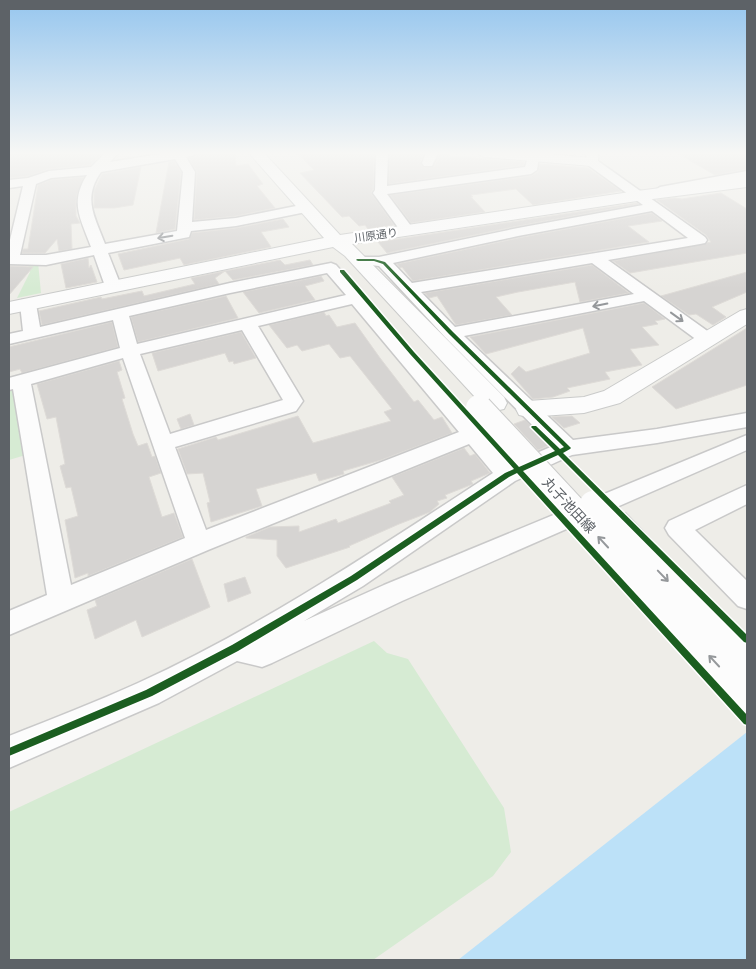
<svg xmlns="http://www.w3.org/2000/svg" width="756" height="969" viewBox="0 0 756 969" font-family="Ubuntu,'Noto Sans JP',sans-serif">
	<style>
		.green { fill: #d6ebd3 }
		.water { fill: #bce1f8 }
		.building { fill: #d6d4d2; stroke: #dedbd7 }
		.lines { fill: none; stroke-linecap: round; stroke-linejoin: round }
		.street-casing { stroke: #c9c9c9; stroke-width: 3 }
		.secondary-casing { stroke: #cacbca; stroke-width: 2 }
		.street { fill: #fcfcfc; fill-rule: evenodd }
		.secondary { fill: #fcfcfc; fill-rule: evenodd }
		.secondary-bridge-far1-casing { stroke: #cacbca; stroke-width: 28; stroke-linecap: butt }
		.secondary-bridge-casing { stroke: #cacbca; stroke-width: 35; stroke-linecap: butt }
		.secondary-bridge-far1 { stroke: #fcfcfc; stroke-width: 26 }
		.secondary-bridge { stroke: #fcfcfc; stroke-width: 32 }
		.cycleway-casing { stroke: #fff; stroke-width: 3 }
		.cycleway { fill: #1b5e20; fill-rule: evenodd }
		.oneway { stroke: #95989b }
		.labels { text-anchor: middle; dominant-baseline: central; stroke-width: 4.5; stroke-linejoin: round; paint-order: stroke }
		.far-street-label { font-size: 11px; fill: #5d6267; stroke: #fff }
		.street-label { font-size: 14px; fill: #5d6267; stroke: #fff }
	</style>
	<rect width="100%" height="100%" fill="#eeede8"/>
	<g class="green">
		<path d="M38,262L41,293L17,298L30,272L28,264Z"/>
		<path d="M17,385L29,454L9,460V387Z"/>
		<path d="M374,641L387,653L408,659L504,808L511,852L493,876L373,960H9V812Z"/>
	</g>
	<path class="water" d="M747,732V960H458Z"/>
	<g class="building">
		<path d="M14,153L53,154L102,153L90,165L49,169L28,176L9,178V154Z"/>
		<path d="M198,153H235L236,166L248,164L263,184L257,186L275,208L236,216L194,220L197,172L189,158L195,156Z"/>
		<path d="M297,153H374L373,189L371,193L394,225L368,229L365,225L359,226L349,216L342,217L300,173L314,170Z"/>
		<path d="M390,153H424L420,162L424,168L434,167L440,153H450L449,156L524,162V165L389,184Z"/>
		<path d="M677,153H747V169L715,175Z"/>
		<path d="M174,161L181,172L175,229L156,233L169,162Z"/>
		<path d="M540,164L588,168L621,191L533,205L516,189L471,195L473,197H471L485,212L411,223L390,195L531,176L538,172Z"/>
		<path d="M141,167L133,205L114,208H94V191L102,174Z"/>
		<path d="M84,177L77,194L76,202V216L80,223L71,224L72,249L59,251L57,239L45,253H22L23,249H28L38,185L51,180Z"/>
		<path d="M721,193L747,209V253L630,273L613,261L711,242L706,235L657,200L675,198L682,199Z"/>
		<path d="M637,203L638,204L518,226L387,253L378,242Z"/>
		<path d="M652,213L662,221L628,226L649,242L413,281L402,267L400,268L397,264L518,238Z"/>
		<path d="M283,219L289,227L261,232L271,247L184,265L180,258L124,270L118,254L189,239L192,233L236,228Z"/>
		<path d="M88,258L89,268L91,265L97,282L66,288L61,264Z"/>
		<path d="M280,260L285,265L310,260L313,265L233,280L225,271Z"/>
		<path d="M592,265L629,293L580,302L575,282L518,292L496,297L512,315L456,325L437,296L429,298L425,293Z"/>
		<path d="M9,266L33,267L9,295Z"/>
		<path d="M225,271L215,278L219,284L42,325L39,311L101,297L102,299L142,291L144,296L195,284L191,278Z"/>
		<path d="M747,272V292L712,307L726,317L713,325L696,314L689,315L661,296Z"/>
		<path d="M321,276L324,281L305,286L315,300L259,313L243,292Z"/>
		<path d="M226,296L238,318L138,342L131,317Z"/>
		<path d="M644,303L665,319L655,321L658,324L642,327L659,345L630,349L642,365L605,372L610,379L567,388L570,391L553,397L533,399L511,374L519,366L526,372L590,353L583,328L486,354L470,337Z"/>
		<path d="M324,312L326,316L329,315L337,327L355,323L380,358L414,402L418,400L434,420L442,417L452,433L381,460L343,471L344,474L319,481L316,473L256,489L262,506L211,522L207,503L210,502L203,473L187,474L178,449L216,437L218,440L298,416L313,443L391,421L384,412L392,409L350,356L340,358L329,344L302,351L297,345L287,348L269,325Z"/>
		<path d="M112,322L118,347L22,373L20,369L9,372V347Z"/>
		<path d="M747,328V385L676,409L652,387Z"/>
		<path d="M241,332L256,358L234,364L233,361L229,362L225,353L158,371L152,353Z"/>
		<path d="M119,361L122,370L117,372L125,398L122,399L133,434L138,446L147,443L152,457L155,456L161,473L149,477L162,517L174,513L183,537L88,576V573L75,578L65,520L78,516L71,487L66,488L60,466L65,464L56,417L47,419L37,384Z"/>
		<path d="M190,414L194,425L181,429L177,419Z"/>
		<path d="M572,416L580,423L564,428L552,417Z"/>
		<path d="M525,420L550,445L538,450L514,424Z"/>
		<path d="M464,448L470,456L475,454L490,473L471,481L473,484L445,495L447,498L437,501L439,504L430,512L399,524L349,546L350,547L286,568L277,556V540L246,538V537L270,527L299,526V532L336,519L338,523L391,503L389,501L404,495L392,477Z"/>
		<path d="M192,559L210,607L142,637L136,620L95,639L87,610L97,606L95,600Z"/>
		<path d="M245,577L251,593L228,602L224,584Z"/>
	</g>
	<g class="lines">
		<defs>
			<g id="street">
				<path d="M105,153H118L110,162L167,153H196L194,155L186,157L195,172L192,222L236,218L306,204L313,208L306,212L236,226L191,231L189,237L108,253L121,286L119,289H107L105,286L94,255L46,265L9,264V244L23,186L9,188V180L28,178L49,171L91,167ZM175,159L183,172L177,231L105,244C95,217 82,199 101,172ZM87,175C69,203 81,219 91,247L46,255H20L36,184L51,178Z"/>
				<path d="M376,153H388L387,186L525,167L529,154L533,153L539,157L537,170L531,174L387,194L414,230L412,233H402L373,193L375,190Z"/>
				<path d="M426,153H438L432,166H424L422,163Z"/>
				<path d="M586,153H598V161L705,237L707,240L705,243L700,244L608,260L713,335L716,339L713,343L707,344L701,343L644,301L464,336L573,440L657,429L747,413V427L657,443L572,455L515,481L363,586L304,621L384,585L747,435V450L402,601L272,663L262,667L237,661L159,703L9,768V736C52,719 96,702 138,683C263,626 378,548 493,473L469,444L208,550L9,635V611L47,595L13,389L9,390V378L120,348L113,320L9,344V334L23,331L20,304L22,300H34L36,304L40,327L230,283L331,263L336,265L511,464L553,446L445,337L379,266L353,263L350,260L353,257H379L518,228L643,205L588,165ZM652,211L688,238L412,283L393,263L518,236ZM592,263L634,294L455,327L421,292ZM327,273L346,295L137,344L129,316L230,293ZM352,304L459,432L206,530L175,447L296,411L303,401L258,326ZM242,330L283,400L170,434L140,354ZM123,358L185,538L71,585L31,384Z"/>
				<path d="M747,171V179L660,195L654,191L660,187Z"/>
				<path d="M747,485V504L695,530L747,581V609L738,606L669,535L665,528L669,521Z"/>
			</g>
			<g id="secondary">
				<path d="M249,153H264L340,235L637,191L747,177V187L637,201L352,244L504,397L507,403L504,409L495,411L486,409L345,256L333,247L9,314V302L324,238Z"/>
				<path d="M477,153H537L592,158L597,159L599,162L597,165L592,166L484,157Z"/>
				<path d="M747,309V324L620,403L584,413L528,417L519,415L516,409L519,403L528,401L584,397L604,391L740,311Z"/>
			</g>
		</defs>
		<use href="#street" class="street-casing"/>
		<use href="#secondary" class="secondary-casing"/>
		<use href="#street" class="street"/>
		<use href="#secondary" class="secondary"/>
		<defs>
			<g id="secondary-bridge-far1">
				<path d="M479,408L588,525"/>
				<path d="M593,504L614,525"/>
			</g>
			<g id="secondary-bridge">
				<path d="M587,524L747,697"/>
				<path d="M613,524L747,663"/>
			</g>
		</defs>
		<use href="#secondary-bridge-far1" class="secondary-bridge-far1-casing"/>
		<use href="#secondary-bridge" class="secondary-bridge-casing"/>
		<use href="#secondary-bridge-far1" class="secondary-bridge-far1"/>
		<use href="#secondary-bridge" class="secondary-bridge"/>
		<defs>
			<path id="cycleway" d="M357,259H374L385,262L453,332L570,447L571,448L570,449L563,453L747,635V643L744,642L558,455L523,471L747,715V725L744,724L517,473L509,477L357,580L238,651L152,696L9,756V748L146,690L232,645L351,576L505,473L514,469L410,354L340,272V270H344L414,352L519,467L555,451L531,427L532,426H536L560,449L564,447L449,334L383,264L374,261H358L356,260Z"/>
		</defs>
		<use href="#cycleway" class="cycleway-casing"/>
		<use href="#cycleway" class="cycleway"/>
	</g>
	<defs><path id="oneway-shaft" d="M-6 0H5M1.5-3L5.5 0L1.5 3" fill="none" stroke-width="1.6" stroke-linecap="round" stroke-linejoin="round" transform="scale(1.25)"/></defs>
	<g class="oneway">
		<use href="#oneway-shaft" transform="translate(165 237) rotate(170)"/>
		<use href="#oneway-shaft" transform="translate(600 305) rotate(169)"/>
		<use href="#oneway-shaft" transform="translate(677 317) rotate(36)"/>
		<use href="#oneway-shaft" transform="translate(603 542) rotate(-133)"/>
		<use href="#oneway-shaft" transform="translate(663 576) rotate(46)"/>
		<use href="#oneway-shaft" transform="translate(714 661) rotate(-133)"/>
	</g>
	<linearGradient id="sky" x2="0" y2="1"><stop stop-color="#96c6ee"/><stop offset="0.53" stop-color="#f7f7f5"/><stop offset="1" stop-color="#f7f7f5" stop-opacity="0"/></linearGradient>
	<rect width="756" height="289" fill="url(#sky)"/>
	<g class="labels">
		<g class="far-street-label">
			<text transform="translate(376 235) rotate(-8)">川原通り</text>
		</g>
		<g class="street-label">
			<text transform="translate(569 505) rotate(47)">丸子池田線</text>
		</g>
	</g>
	<rect width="756" height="969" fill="none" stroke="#5d6267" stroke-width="20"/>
</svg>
